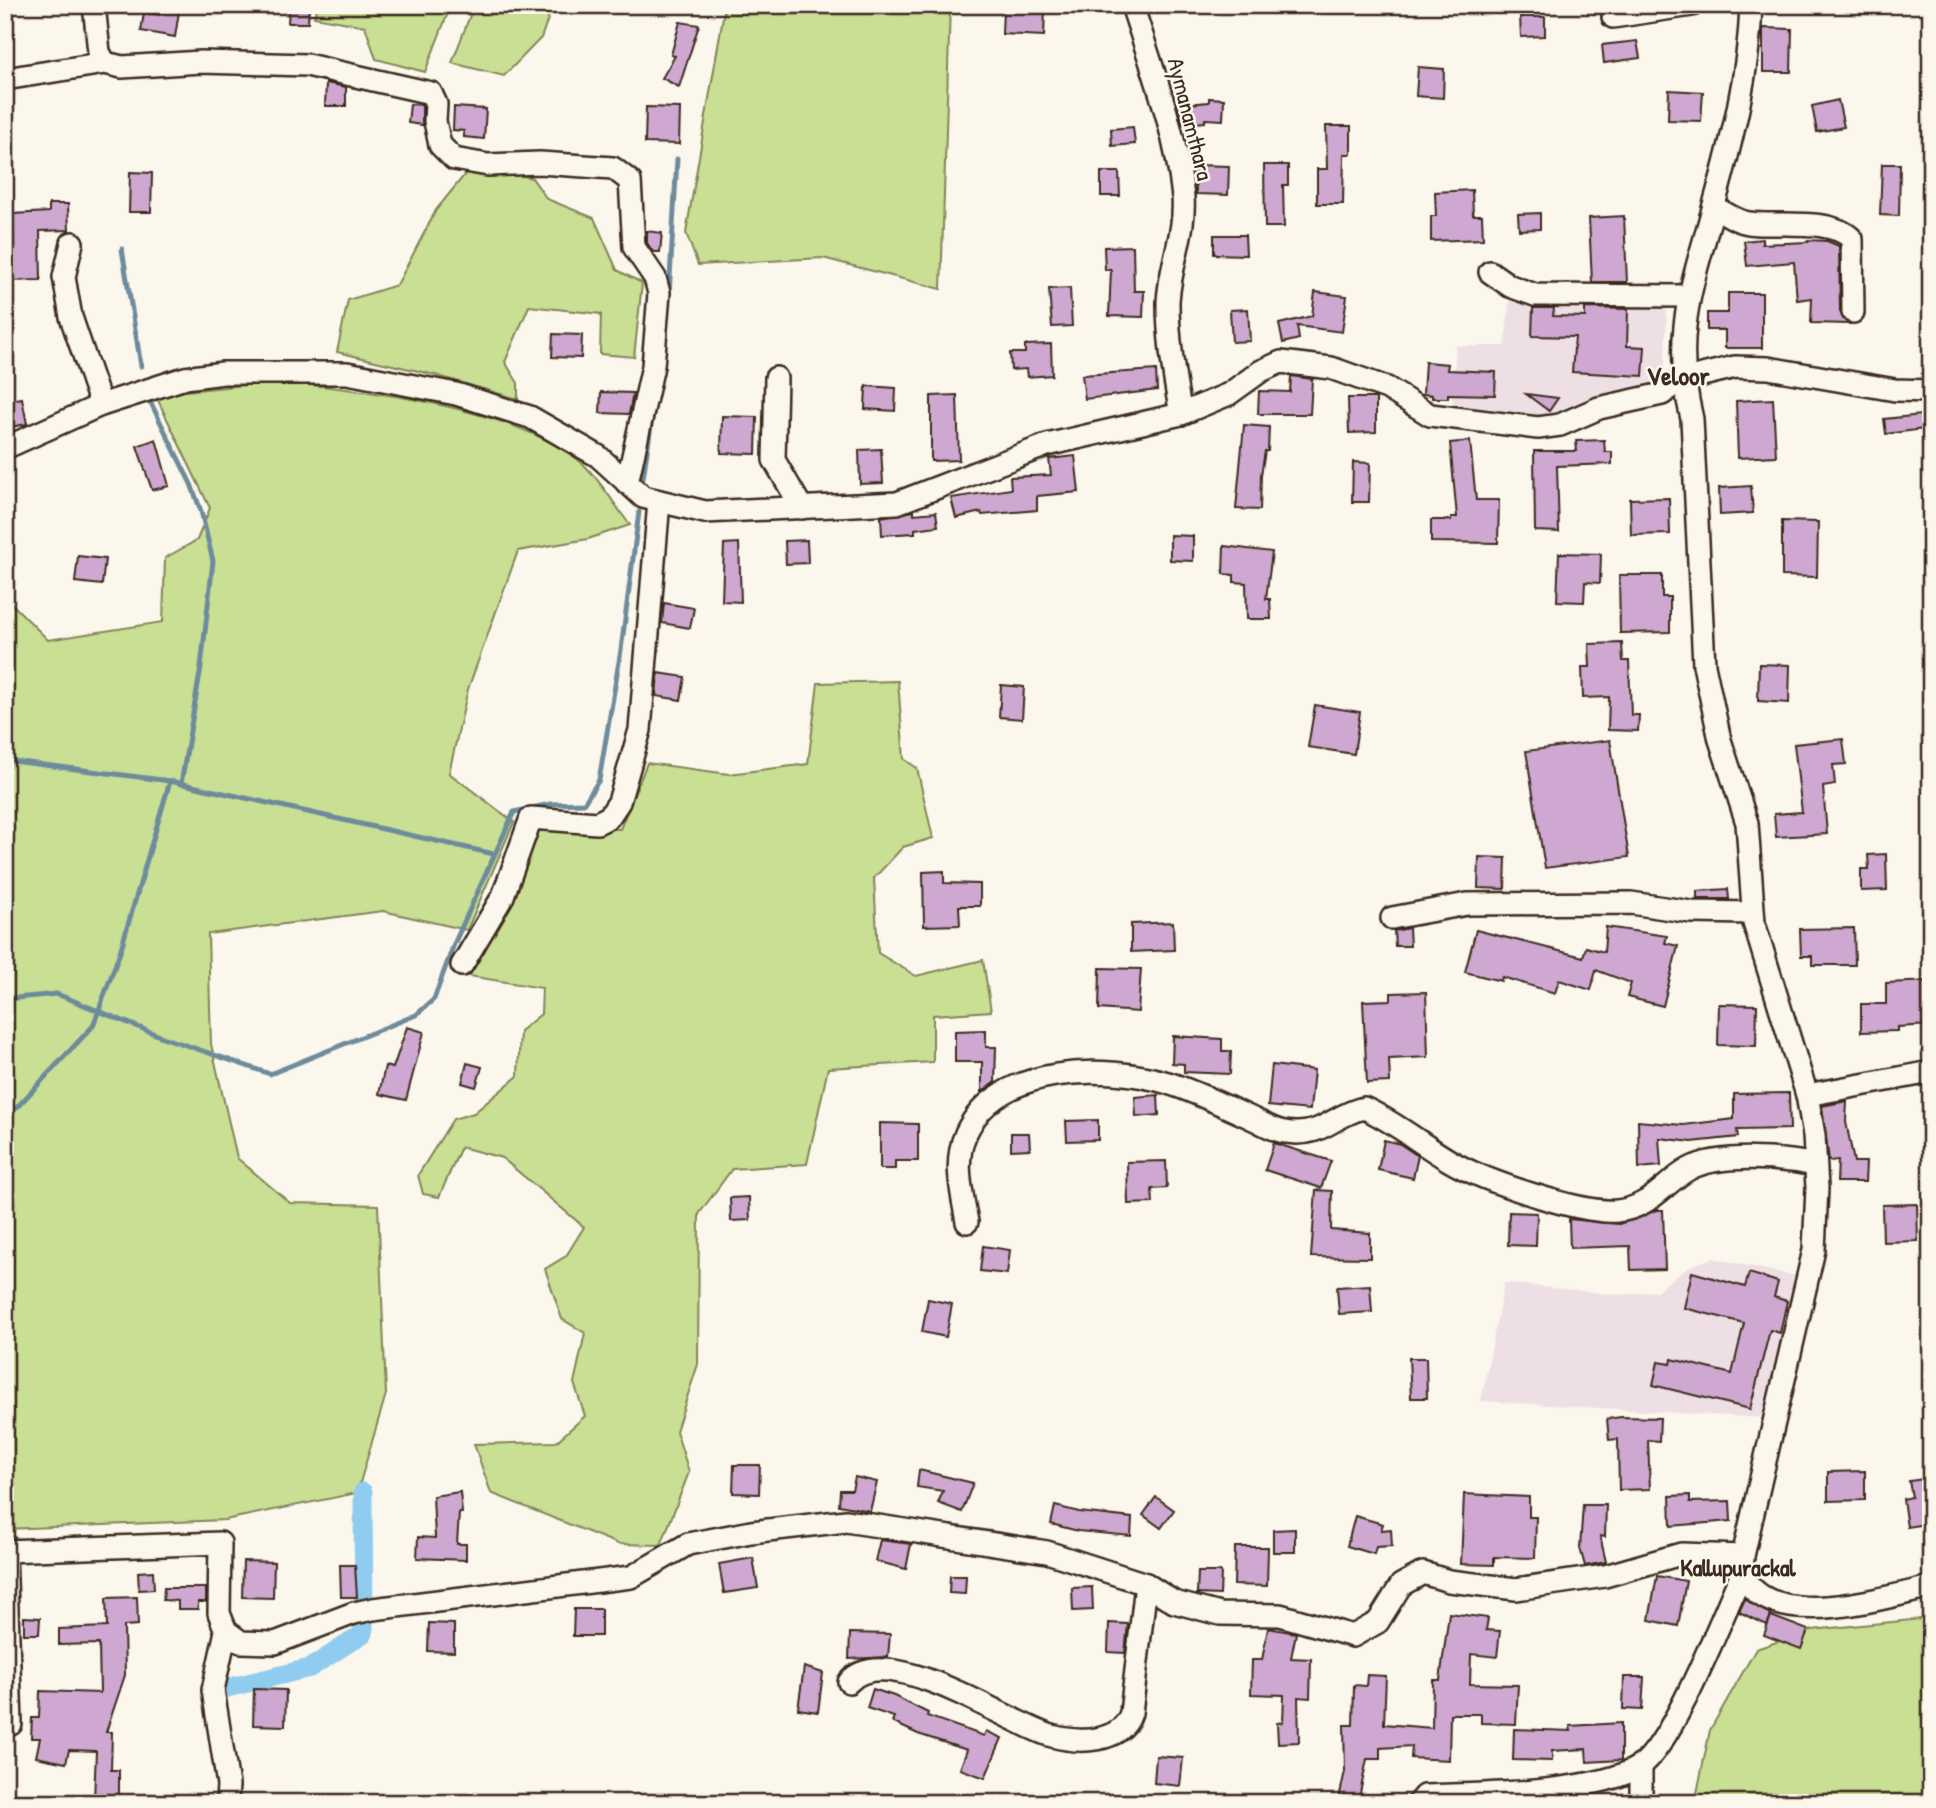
<svg xmlns="http://www.w3.org/2000/svg" width="1936" height="1808" viewBox="0 0 1936 1808" font-family="'Patrick Hand',sans-serif">
	<style>
		.built { fill: #eedfe4 }
		.green { fill: #c9df94; stroke: #828459; stroke-width: 2 }
		.lines { fill: none; stroke-linecap: round; stroke-linejoin: round }
		.stream { stroke: #6e8b9c; stroke-width: 5 }
		.canal { stroke: #90ccf0; stroke-width: 19 }
		.building { fill: #cea8d1; stroke: #3b2a1e; stroke-width: 2 }
		.minor-casing { stroke: #3b2a1e; stroke-width: 26 }
		.minor { stroke: #fbf7ec; stroke-width: 21 }
		.labels { text-anchor: middle; dominant-baseline: central; stroke-width: 5; stroke-linejoin: round; paint-order: stroke }
		.street-label { font-size: 23px; fill: #3b2a1e; stroke: #fbf7ec }
		.neighbourhood-label { font-size: 24px; font-weight: bold; fill: #3b2a1e; stroke: #fbf7ec }
		.quarter-label { font-size: 26px; font-weight: bold; fill: #3b2a1e; stroke: #fbf7ec }
	</style>
	<rect width="100%" height="100%" fill="#fbf7ec"/>
	<filter id="ink" filterUnits="userSpaceOnUse"><feTurbulence type="fractalNoise" baseFrequency=".0143" numOctaves="2"/><feDisplacementMap in="SourceGraphic" scale="14" xChannelSelector="R" yChannelSelector="G"/><feConvolveMatrix kernelMatrix="1 2 1 2 8 2 1 2 1" color-interpolation-filters="sRGB"/></filter>
	<g filter="url(#ink)">
		<g class="built">
			<path d="M1510,296L1667,305L1664,385L1591,399L1564,415L1529,419L1452,410L1456,346H1505Z"/>
			<path d="M1713,1258L1800,1277L1762,1418L1481,1401L1504,1283L1619,1295L1656,1291L1689,1267Z"/>
		</g>
		<g class="green">
			<path d="M318,5H451L425,72L376,59L365,26L314,17Z"/>
			<path d="M474,5H553L541,38L504,76L452,63Z"/>
			<path d="M725,5H950L941,289L823,258L698,265L686,233Z"/>
			<path d="M507,172L532,178L547,199L594,218L617,270L642,283L634,357L600,354L601,314L529,306L505,362L518,383V399L435,375L337,352L348,300L397,285L436,210L466,173Z"/>
			<path d="M276,382C365,389 505,406 577,459C595,472 616,507 630,525L588,539L518,551L468,689L449,773L514,822L467,930L383,911L208,934L211,1044L237,1158L290,1203L378,1205L386,1394L357,1493L225,1520L5,1529V597L48,640L163,622L165,558L197,540L210,508L155,394Z"/>
			<path d="M898,681L904,759L917,768L933,838L903,847L874,878L878,953L916,976L983,960L991,1011L933,1015V1062L828,1068L807,1164L732,1169L699,1214L698,1364L676,1431L689,1472L661,1545L618,1544L491,1493L474,1444L556,1442L585,1416L574,1383L585,1333L562,1319L545,1269L566,1256L584,1227L502,1158L461,1147L439,1197L423,1194L418,1175L453,1119L474,1113L518,1076L520,1031L541,1014L542,988L469,976L510,901L535,827L620,829L647,763L729,774L808,764L818,683Z"/>
			<path d="M1931,1618V1803H1695L1710,1730L1756,1649L1812,1630Z"/>
		</g>
		<g class="lines">
			<g class="stream">
				<path d="M122,249L141,366"/>
				<path d="M669,295L677,159"/>
				<path d="M148,397L191,484L201,511L213,561L201,667L181,784"/>
				<path d="M643,478L652,419"/>
				<path d="M5,760L170,781L494,854"/>
				<path d="M5,999L57,994L165,1038L270,1074L416,1015L434,999L454,944L514,812L550,804L584,803L599,780L621,650L639,512"/>
				<path d="M5,1120L93,1026L120,952L170,781"/>
			</g>
			<path class="canal" d="M227,1688L310,1668L364,1633L363,1492"/>
		</g>
		<g class="building">
			<path d="M162,5H180L175,37L141,31L144,13L160,15Z"/>
			<path d="M289,5H309L308,23H288Z"/>
			<path d="M1003,9L1045,10L1044,36L1002,34Z"/>
			<path d="M1520,17H1545V36L1521,37Z"/>
			<path d="M680,22L699,25L679,87L662,78L675,56L671,55Z"/>
			<path d="M1763,28L1792,29L1791,72H1763Z"/>
			<path d="M1637,41L1640,58L1604,63L1602,45Z"/>
			<path d="M1418,67L1444,69L1443,98L1416,96Z"/>
			<path d="M326,83L346,87V106H325Z"/>
			<path d="M1669,90L1703,92L1701,121L1668,120Z"/>
			<path d="M1209,98L1224,99L1223,120L1205,119V122L1183,124L1177,105L1209,102Z"/>
			<path d="M1838,100L1844,127L1817,132L1812,106Z"/>
			<path d="M410,104L422,105V125L408,123Z"/>
			<path d="M454,107L486,109L484,139L464,137V131L453,130Z"/>
			<path d="M646,107L680,108L679,144L645,143Z"/>
			<path d="M1326,126H1351V154H1344L1343,204H1317V169H1327Z"/>
			<path d="M1133,127L1135,144L1112,146L1111,129Z"/>
			<path d="M1882,164H1900L1899,216L1880,215Z"/>
			<path d="M1195,165L1229,166L1228,195L1196,194Z"/>
			<path d="M1264,165H1288V185H1283L1284,227H1265Z"/>
			<path d="M130,172L152,173L151,212H129Z"/>
			<path d="M1101,172H1119L1120,196H1101Z"/>
			<path d="M1472,190L1473,215H1482L1483,239L1431,241V216H1436L1435,192Z"/>
			<path d="M49,204H68L69,230L40,231L41,280L9,281L8,248H14L12,214L49,212Z"/>
			<path d="M1540,213V229L1519,230L1518,214Z"/>
			<path d="M1624,216L1627,282H1592L1589,218Z"/>
			<path d="M647,231L662,233L660,252H653L647,243Z"/>
			<path d="M1214,235H1245L1246,255L1214,254Z"/>
			<path d="M1762,239V244L1808,242V240L1827,241L1839,246L1840,312L1849,324L1811,323L1812,298L1797,300L1794,262L1747,266L1744,241Z"/>
			<path d="M1133,246L1134,291H1144L1143,317L1109,316L1111,270H1105L1104,247Z"/>
			<path d="M1070,288L1072,326L1052,327L1049,289Z"/>
			<path d="M1315,292L1347,296L1342,332L1297,326L1299,339L1283,343L1279,324L1312,316Z"/>
			<path d="M1728,293H1762V348H1725V330H1707V313H1728Z"/>
			<path d="M1533,308H1554L1553,316L1585,317V308L1628,309L1627,346L1645,347L1643,376L1572,372L1575,337L1532,336Z"/>
			<path d="M1248,309L1250,341L1232,342L1230,310Z"/>
			<path d="M553,334L582,335L581,358L552,357Z"/>
			<path d="M1051,344L1052,375L1027,377L1026,369L1011,370L1010,353H1025V345Z"/>
			<path d="M1425,362L1448,364L1447,370L1496,372L1495,395L1448,394V398H1432V395L1423,394Z"/>
			<path d="M1156,370L1157,390L1085,399L1082,375Z"/>
			<path d="M1291,376L1312,379L1310,414H1258L1259,391L1290,392Z"/>
			<path d="M866,386L896,388L895,411L865,409Z"/>
			<path d="M601,392L633,393L629,414L600,413Z"/>
			<path d="M1526,394L1558,398L1549,411Z"/>
			<path d="M957,395L959,460L931,461V396Z"/>
			<path d="M22,398L27,424L5,428V401Z"/>
			<path d="M1348,398H1376V432L1349,433Z"/>
			<path d="M1773,399L1776,456L1738,458L1736,401Z"/>
			<path d="M1931,414V428L1886,434L1884,419Z"/>
			<path d="M722,416L757,417L756,454L721,453Z"/>
			<path d="M1244,425L1269,427L1268,451H1265L1261,475L1260,510L1236,509Z"/>
			<path d="M156,439L169,486L152,490L137,446Z"/>
			<path d="M1604,440L1605,452H1612V464L1557,466L1559,532L1535,531L1534,451H1577L1576,441Z"/>
			<path d="M1470,441L1476,500H1499L1498,543L1431,542V520H1451V517H1457L1450,443Z"/>
			<path d="M881,449L883,483L860,484L859,450Z"/>
			<path d="M1075,456L1079,492L1037,496V510L982,515L981,512L956,518L951,498L1011,489L1010,477L1051,475L1049,459Z"/>
			<path d="M1353,462L1370,463L1369,502H1352Z"/>
			<path d="M1751,486L1753,513L1720,515L1719,488Z"/>
			<path d="M1669,498L1670,534L1631,535L1630,499Z"/>
			<path d="M914,511V514L936,512L938,526L915,529V533L882,535L881,517Z"/>
			<path d="M1782,521L1818,522L1817,577L1782,576Z"/>
			<path d="M1170,535L1193,536V561L1170,560Z"/>
			<path d="M807,540L808,563L786,564L785,541Z"/>
			<path d="M739,543L741,602L722,601L724,544Z"/>
			<path d="M1224,546L1272,552L1266,599H1270L1271,619H1247L1246,583L1234,582V575L1223,574Z"/>
			<path d="M1559,553L1601,554L1600,583L1585,582L1584,602L1557,601Z"/>
			<path d="M78,556L105,559L102,585L75,582Z"/>
			<path d="M1619,575H1662V597H1670V632L1620,633Z"/>
			<path d="M664,603L694,608L690,628L662,623Z"/>
			<path d="M1622,643L1623,661H1629L1631,715H1639L1638,731L1608,730L1609,697L1583,698L1582,667H1590L1589,644Z"/>
			<path d="M1759,664L1790,665L1789,703L1758,701Z"/>
			<path d="M658,673L685,677L681,700L656,696Z"/>
			<path d="M1001,685L1024,687L1022,719L999,717Z"/>
			<path d="M1315,705L1360,712L1354,754L1308,747Z"/>
			<path d="M1843,739L1846,764L1833,765L1835,785L1823,787L1827,834L1776,837L1774,814L1802,812L1794,744Z"/>
			<path d="M1610,740L1629,857L1545,868L1526,751Z"/>
			<path d="M1886,854L1887,890L1861,891V869H1869L1868,855Z"/>
			<path d="M1479,857L1506,858L1505,889L1478,888Z"/>
			<path d="M944,871V883L980,884V906H959L960,925L924,926L923,872Z"/>
			<path d="M1728,889L1729,899H1697V891Z"/>
			<path d="M1173,922L1174,950L1131,952V924Z"/>
			<path d="M1606,927L1667,936L1665,943L1678,946L1663,1006L1627,997L1631,983L1596,970L1591,990L1559,980L1555,993L1502,977L1501,981L1465,972L1476,930L1583,957L1586,947L1604,952Z"/>
			<path d="M1409,928L1410,946H1395L1394,931Z"/>
			<path d="M1854,928L1855,965H1812V956H1801L1800,929Z"/>
			<path d="M1100,968L1141,969L1138,1012L1099,1009Z"/>
			<path d="M1931,981V1025L1897,1027V1031L1861,1032V1004H1886V983Z"/>
			<path d="M1426,992L1428,1057L1389,1059L1390,1082L1367,1083L1363,1001L1391,1000V993Z"/>
			<path d="M1719,1004L1757,1005L1756,1046L1718,1045Z"/>
			<path d="M407,1027L424,1032L406,1100L379,1094L385,1066L393,1068Z"/>
			<path d="M986,1030V1047H996L995,1082L982,1092V1062H955V1031Z"/>
			<path d="M1173,1036L1222,1039V1051H1231L1230,1074L1184,1072V1064L1172,1063Z"/>
			<path d="M467,1063L482,1067L476,1087L462,1083Z"/>
			<path d="M1272,1065L1314,1070L1310,1110L1268,1106Z"/>
			<path d="M1789,1093L1790,1129L1737,1130L1738,1137L1692,1142L1659,1138L1661,1166L1639,1168L1638,1121L1683,1125L1734,1119V1094Z"/>
			<path d="M1158,1095L1159,1115L1136,1117L1135,1097Z"/>
			<path d="M1847,1101L1846,1122L1854,1162H1866L1865,1182H1837L1838,1160L1829,1161L1822,1106Z"/>
			<path d="M1098,1120V1140L1067,1141L1066,1121Z"/>
			<path d="M880,1123L918,1124V1161H895V1169H880Z"/>
			<path d="M1011,1133H1029L1030,1149L1011,1150Z"/>
			<path d="M1384,1140L1400,1144L1418,1156L1413,1178L1378,1170Z"/>
			<path d="M1274,1143L1331,1161L1321,1188L1265,1170Z"/>
			<path d="M1166,1161L1167,1188L1152,1189L1153,1203L1128,1204L1127,1162Z"/>
			<path d="M1316,1190L1332,1191L1331,1230L1370,1233V1258L1311,1257Z"/>
			<path d="M749,1197L750,1220L731,1221L730,1198Z"/>
			<path d="M1917,1204L1918,1241L1883,1242L1882,1205Z"/>
			<path d="M1657,1210H1663L1665,1269L1631,1270L1630,1246L1570,1248L1569,1219L1619,1224Z"/>
			<path d="M1509,1212L1537,1213L1536,1246L1508,1245Z"/>
			<path d="M983,1246L1010,1250L1007,1274L980,1271Z"/>
			<path d="M1692,1272L1745,1287L1749,1273L1778,1282L1774,1297L1787,1301L1780,1333L1770,1330L1750,1409L1653,1385L1658,1362L1671,1364L1672,1359L1732,1374L1744,1323L1684,1308Z"/>
			<path d="M1370,1285L1372,1312L1339,1314L1337,1287Z"/>
			<path d="M928,1299L952,1304L946,1337L922,1332Z"/>
			<path d="M1409,1358H1426L1427,1398H1411Z"/>
			<path d="M1621,1417L1660,1418L1659,1441L1648,1440L1650,1489L1619,1490L1618,1439L1609,1440L1607,1419Z"/>
			<path d="M734,1465H760L759,1494L733,1493Z"/>
			<path d="M919,1470L973,1483L962,1512L938,1503L943,1491L917,1487Z"/>
			<path d="M1865,1471V1500L1828,1501V1472Z"/>
			<path d="M855,1477L877,1482L870,1511L839,1505L840,1490H852Z"/>
			<path d="M1931,1478V1523L1907,1527L1903,1499L1912,1497L1909,1481Z"/>
			<path d="M460,1492L462,1513H459L457,1544H466V1560L417,1558L418,1537L435,1538L433,1496Z"/>
			<path d="M1464,1494L1529,1497V1517H1536L1535,1558L1494,1557V1565L1461,1564Z"/>
			<path d="M1690,1495V1502L1730,1501L1731,1521L1671,1526L1670,1496Z"/>
			<path d="M1156,1497L1174,1510L1161,1528L1143,1515Z"/>
			<path d="M1583,1505H1606L1605,1537L1600,1536L1606,1562L1585,1566L1580,1548Z"/>
			<path d="M1055,1506L1079,1512L1132,1518L1131,1536L1078,1531L1051,1524Z"/>
			<path d="M1355,1516L1383,1524L1381,1530L1391,1529L1392,1546L1376,1547L1374,1554L1347,1546Z"/>
			<path d="M1295,1529V1552H1273V1530Z"/>
			<path d="M880,1540L911,1544L906,1569L875,1561Z"/>
			<path d="M1235,1547H1268L1267,1586L1234,1585Z"/>
			<path d="M753,1558L758,1588L724,1593L719,1564Z"/>
			<path d="M243,1561L274,1562L273,1598L242,1597Z"/>
			<path d="M340,1565H355L357,1597H341Z"/>
			<path d="M153,1571L154,1589L139,1590L138,1572Z"/>
			<path d="M1198,1572H1221L1220,1595L1197,1594Z"/>
			<path d="M950,1576H966L965,1594L949,1593Z"/>
			<path d="M1657,1576L1686,1581L1678,1626L1649,1620Z"/>
			<path d="M1092,1587L1093,1610L1073,1611L1072,1588Z"/>
			<path d="M164,1588H206V1602H198V1609H178V1601L163,1600Z"/>
			<path d="M137,1597L138,1625L124,1626L125,1675L106,1732H112L111,1770H119V1800H94L96,1751L69,1750L66,1763L36,1757L40,1738H31L32,1718H39L40,1691L100,1693L99,1644L59,1645V1629L107,1627L106,1598Z"/>
			<path d="M1745,1599L1771,1615L1767,1625L1739,1612Z"/>
			<path d="M574,1609H601V1636H573Z"/>
			<path d="M1449,1613L1488,1618L1486,1630L1500,1631L1497,1657L1471,1654L1470,1684L1518,1685L1516,1724L1481,1723V1714H1450L1449,1760L1411,1758L1412,1746L1380,1748V1759H1367L1358,1803H1338L1345,1771L1344,1725H1353L1354,1685L1366,1686L1367,1675L1386,1676L1384,1724L1432,1728L1433,1680H1440Z"/>
			<path d="M1771,1616L1808,1630L1801,1649L1764,1635Z"/>
			<path d="M24,1617L40,1618L39,1634H24Z"/>
			<path d="M429,1623L454,1624V1652L428,1651Z"/>
			<path d="M1109,1623L1128,1624L1125,1653L1108,1652Z"/>
			<path d="M1268,1628L1296,1633L1291,1658L1311,1659L1310,1698L1298,1697L1299,1742L1278,1743L1277,1723L1283,1722L1284,1695L1251,1694L1252,1660H1262Z"/>
			<path d="M850,1633L890,1634L888,1657L849,1659Z"/>
			<path d="M804,1667L823,1673L818,1712L798,1709Z"/>
			<path d="M1624,1677H1644L1642,1710L1623,1709Z"/>
			<path d="M254,1689L286,1690L285,1726L253,1725Z"/>
			<path d="M873,1689L894,1696L928,1713L927,1716L984,1736L986,1731L1002,1738L985,1778L960,1769L967,1750L918,1734L892,1722L894,1717L867,1708Z"/>
			<path d="M1621,1723V1760L1587,1762L1586,1749L1552,1751V1761L1513,1760L1514,1729L1571,1731L1570,1726Z"/>
			<path d="M1156,1756L1183,1758L1180,1786L1154,1783Z"/>
		</g>
		<g class="lines">
			<defs>
				<g id="minor">
					<path d="M94,5L99,52L105,63L122,67L201,62L307,65L431,93L436,104L435,121L440,145L454,159L488,165L540,163L613,168L630,181L634,247L655,278L659,293L653,366L627,483"/>
					<path d="M1132,5C1152,68 1176,131 1183,197C1186,232 1169,268 1168,303C1168,340 1174,378 1181,414"/>
					<path d="M1613,17L1692,5"/>
					<path d="M5,79L105,63"/>
					<path d="M1714,207C1724,212 1737,222 1749,223C1778,227 1830,217 1852,239L1853,312"/>
					<path d="M72,243L64,277L71,317L101,405"/>
					<path d="M1490,272L1510,286L1535,295L1688,296"/>
					<path d="M776,378L774,460L802,508"/>
					<path d="M5,448L101,405L185,378L223,373H347L456,394L530,417L598,456L643,497L705,512L897,503L1047,445L1181,414L1229,394L1261,371L1281,362L1331,368L1387,388L1430,415L1538,428L1560,425L1599,408L1662,394L1682,380L1735,367L1768,368L1895,390L1931,391"/>
					<path d="M1392,918L1467,904L1631,903L1691,912L1753,913"/>
					<path d="M462,965L503,896L531,818L597,823L609,817L619,802L640,730L659,501"/>
					<path d="M1807,1095L1931,1072"/>
					<path d="M967,1222C962,1193 953,1162 966,1133C998,1064 1106,1064 1168,1083C1194,1091 1225,1106 1251,1118C1261,1122 1274,1131 1285,1132C1323,1138 1332,1115 1364,1108C1395,1122 1421,1144 1450,1161C1482,1180 1580,1214 1617,1211C1650,1208 1664,1183 1689,1169C1720,1153 1782,1158 1815,1165"/>
					<path d="M5,1551L220,1543L219,1613L226,1631L241,1642L275,1643L354,1613L373,1609L631,1577L688,1544L751,1532L846,1521L1047,1552L1146,1584L1174,1602L1220,1614L1280,1615L1353,1636L1378,1622L1401,1585L1423,1573L1449,1581L1516,1589L1605,1576L1681,1554L1743,1556"/>
					<path d="M5,1551L11,1724"/>
					<path d="M1742,1573C1768,1634 1881,1598 1931,1587"/>
					<path d="M226,1631L213,1690L228,1785L227,1803"/>
					<path d="M849,1682C887,1638 1012,1726 1052,1736C1078,1743 1121,1744 1131,1713L1146,1584"/>
					<path d="M1641,1766V1803"/>
					<path d="M1418,1803L1424,1796C1477,1794 1597,1794 1640,1766C1672,1746 1724,1612 1742,1573L1743,1556L1814,1250L1817,1188L1814,1135L1807,1095L1754,923L1747,823L1720,740L1704,665L1692,419C1671,333 1693,285 1714,205C1732,140 1749,73 1751,5"/>
				</g>
			</defs>
			<use href="#minor" class="minor-casing"/>
			<use href="#minor" class="minor"/>
		</g>
	</g>
	<g class="labels">
		<g class="street-label">
			<text transform="translate(1191 119) rotate(76)">Aymanamthara</text>
		</g>
		<g class="neighbourhood-label">
			<text x="1738" y="1567">Kallupurackal</text>
		</g>
		<g class="quarter-label">
			<text x="1678" y="375">Veloor</text>
		</g>
	</g>
	<rect width="1936" height="1808" fill="none" stroke="#fbf7ec" stroke-width="28"/>
	<rect x="14" y="14" width="1908" height="1780" fill="none" stroke="#3b2a1e" stroke-width="2.5" filter="url(#ink)"/>
</svg>
